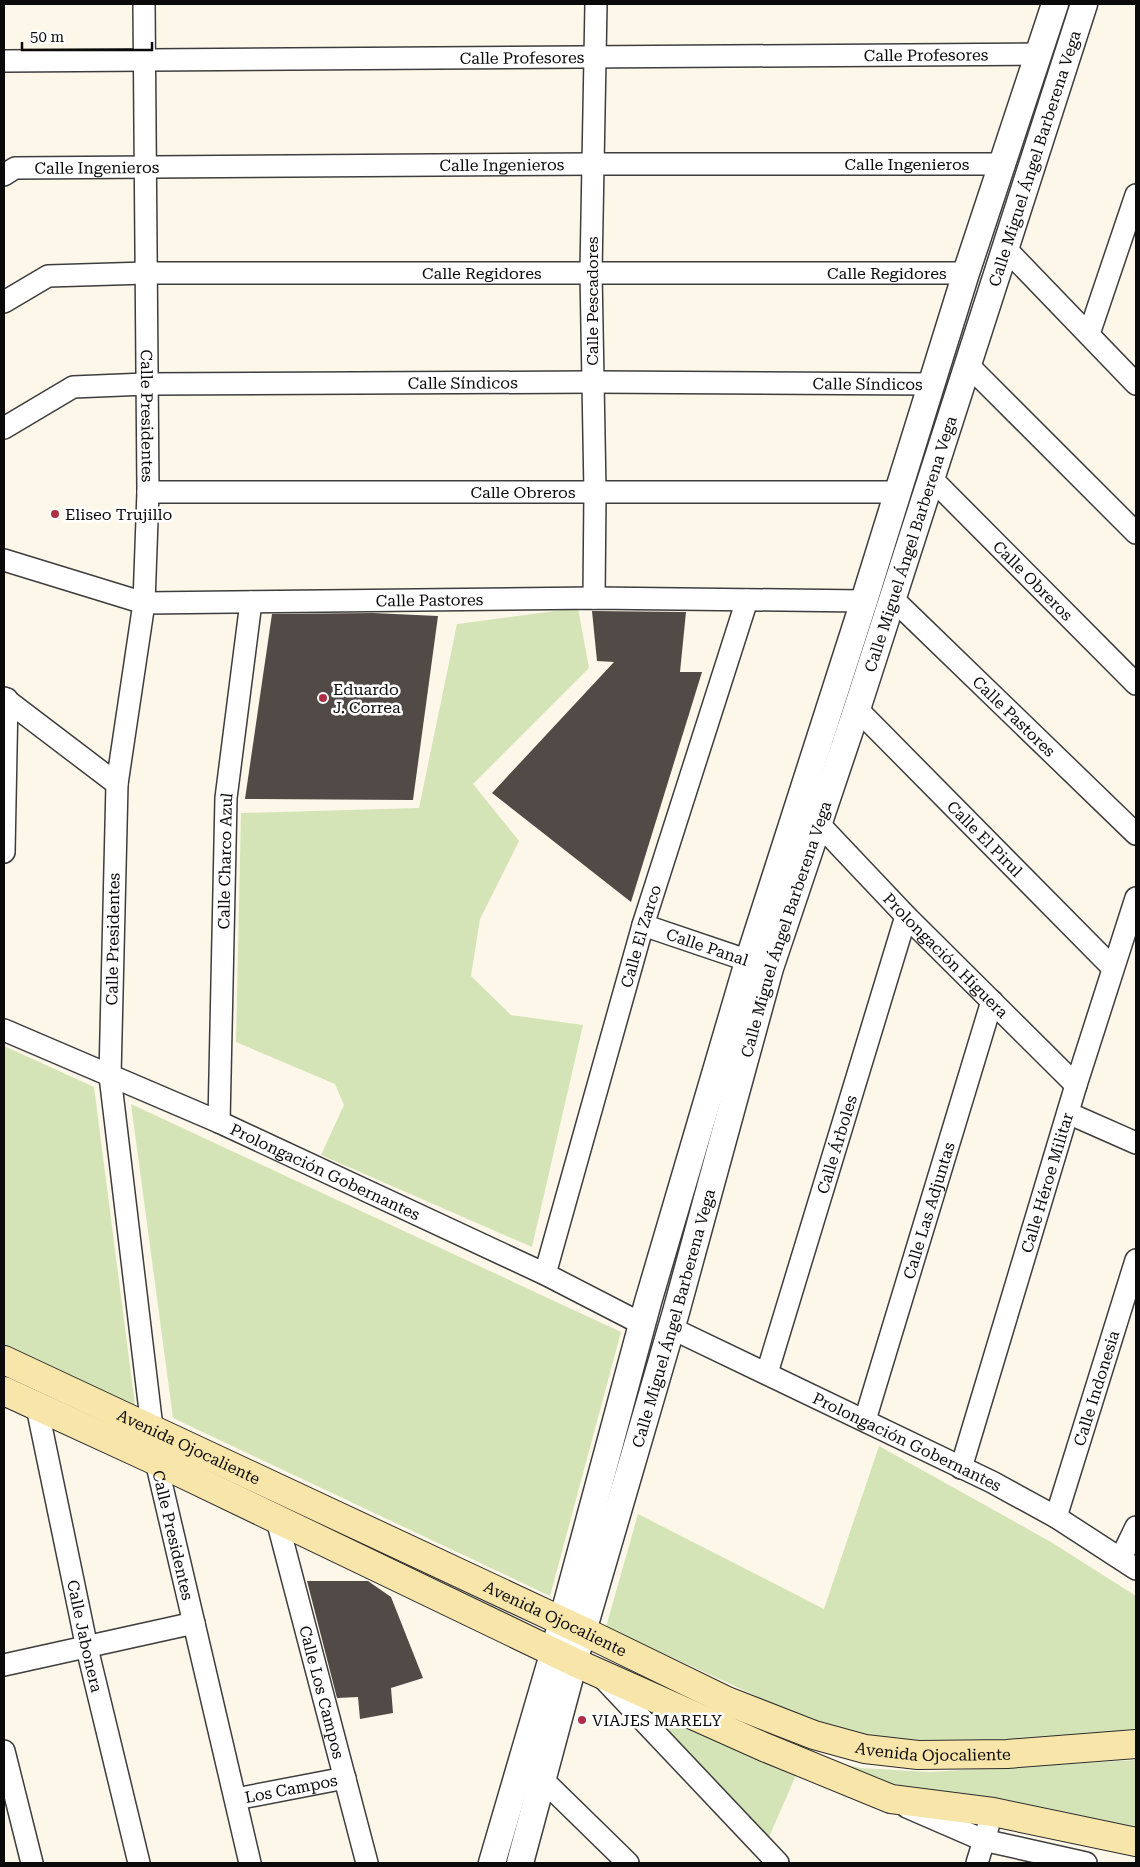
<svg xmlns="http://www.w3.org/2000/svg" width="1140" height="1867" viewBox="0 0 1140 1867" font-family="'Roboto Serif',serif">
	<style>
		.green { fill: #d4e4b6 }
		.building { fill: #524a47 }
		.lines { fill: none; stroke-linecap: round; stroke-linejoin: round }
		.minor-casing { stroke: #3d3d3d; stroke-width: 24 }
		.tertiary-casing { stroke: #3d3d3d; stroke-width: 29 }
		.secondary-casing { stroke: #2c2c2c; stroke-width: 30 }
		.minor { stroke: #fff; stroke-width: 21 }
		.tertiary { stroke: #fff; stroke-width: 26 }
		.secondary { stroke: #f8e5a9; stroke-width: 28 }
		.poi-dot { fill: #ae2e45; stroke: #fff; stroke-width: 2 }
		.labels { text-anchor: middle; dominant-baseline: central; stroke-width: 5; stroke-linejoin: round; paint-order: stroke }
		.street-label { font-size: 16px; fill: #0a0a0a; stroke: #fff }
		.poi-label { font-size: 16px; fill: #0a0a0a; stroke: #fff; text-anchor: start }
	</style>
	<rect width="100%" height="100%" fill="#fdf7e9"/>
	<g class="green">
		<path d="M578,608L589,668L473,784L519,841L480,919L471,976L511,1015L583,1025L532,1247L321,1155L344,1105L335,1084L236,1042L241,813L419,808L457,624Z"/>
		<path d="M4,1046L94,1087L135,1405L4,1346Z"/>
		<path d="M131,1104L621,1332L550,1596L173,1418Z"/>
		<path d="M879,1446L1051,1542L1136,1596V1734L938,1744L835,1732L606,1627L638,1514L824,1609Z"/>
		<path d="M634,1700L797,1773L769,1837Z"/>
		<path d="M801,1753L861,1768L929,1772L1136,1760V1827L1045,1808L955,1796L863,1778Z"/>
	</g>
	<g class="building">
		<path d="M592,611L686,612L680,672H702L631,902L492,793L614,662L597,661Z"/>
		<path d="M373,613L438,616L413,800L245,799L272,614Z"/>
		<path d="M307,1581H368L391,1597L423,1678L391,1688L393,1713L360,1719L358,1697L337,1698Z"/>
	</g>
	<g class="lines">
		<defs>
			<g id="minor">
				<path id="s1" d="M144,4L148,492L144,603L117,784L110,1076L156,1461L250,1863"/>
				<path id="s2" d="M4,61L1040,54"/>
				<path id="s3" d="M4,175L15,168L594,164H1002"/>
				<path d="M1005,248L1136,384"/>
				<path id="s4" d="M4,302L48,276L146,273H966"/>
				<path d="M1089,334L1136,195"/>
				<path d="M967,364L1136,533"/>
				<path id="s5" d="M4,428L73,387L146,384L593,382L932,384"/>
				<path id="s6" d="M930,477L1136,684"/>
				<path id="s7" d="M148,492H897"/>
				<path id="s8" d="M4,560L144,603L594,598L864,601"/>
				<path d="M594,598L595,492L591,272L596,4"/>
				<path id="s9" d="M892,598L1136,834"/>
				<path d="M4,698L117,784"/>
				<path id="s10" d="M857,709L1113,968"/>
				<path id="s11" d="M818,823L906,916L1076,1085"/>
				<path d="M4,852L7,699"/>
				<path id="s12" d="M643,925L764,966"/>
				<path id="s13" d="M4,1030L219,1122L545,1274L642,1324"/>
				<path d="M1068,1113L1136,1143"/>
				<path id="s14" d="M219,1122L226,798L251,602"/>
				<path id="s15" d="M545,1274L643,925L747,600"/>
				<path id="s16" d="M671,1328L992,1482L1056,1517L1136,1569"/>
				<path id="s17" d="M767,1373L906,916"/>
				<path id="s18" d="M37,1407L87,1648L139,1863"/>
				<path id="s19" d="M865,1420L992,1001"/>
				<path id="s20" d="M961,1468L1076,1085L1136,898"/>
				<path id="s21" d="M1056,1517L1136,1260"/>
				<path id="s22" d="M277,1520L367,1863"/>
				<path d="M1121,1558L1136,1527"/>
				<path d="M4,1665L194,1623"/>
				<path d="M603,1678L778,1863"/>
				<path d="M4,1751L32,1863"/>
				<path d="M544,1781L628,1863"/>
				<path id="s23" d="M236,1799L345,1778"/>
				<path d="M907,1807L983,1840L1086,1863"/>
				<path d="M977,1863L988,1827"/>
			</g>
			<g id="tertiary">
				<path d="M492,1863L554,1651L648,1302L748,962L864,601L966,273L1055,4"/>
				<path id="s24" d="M520,1863L574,1662L676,1312L770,968L857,709L1084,4"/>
			</g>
			<g id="secondary">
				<path id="s25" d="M4,1360L583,1631L727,1701L814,1735L865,1749L918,1755L1007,1754L1136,1744"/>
				<path d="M4,1391L156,1461L574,1662L764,1747L891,1799L993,1812L1136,1842"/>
			</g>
		</defs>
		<use href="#minor" class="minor-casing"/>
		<use href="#tertiary" class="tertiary-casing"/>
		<use href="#secondary" class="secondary-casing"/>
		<use href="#minor" class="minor"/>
		<use href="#tertiary" class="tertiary"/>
		<use href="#secondary" class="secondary"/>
	</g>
	<g class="poi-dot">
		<circle cx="55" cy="514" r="5"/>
		<circle cx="323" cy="698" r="5"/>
		<circle cx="582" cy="1720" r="5"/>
	</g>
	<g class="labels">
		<g class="street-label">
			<text stroke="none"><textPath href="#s2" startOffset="922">Calle Profesores</textPath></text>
			<text stroke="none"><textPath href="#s2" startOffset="518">Calle Profesores</textPath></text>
			<text stroke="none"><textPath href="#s24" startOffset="1781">Calle Miguel Ángel Barberena Vega</textPath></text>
			<text stroke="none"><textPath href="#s3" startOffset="905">Calle Ingenieros</textPath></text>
			<text stroke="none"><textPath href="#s3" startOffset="500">Calle Ingenieros</textPath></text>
			<text stroke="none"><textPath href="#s3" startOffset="95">Calle Ingenieros</textPath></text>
			<text stroke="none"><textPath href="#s4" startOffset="485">Calle Regidores</textPath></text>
			<text stroke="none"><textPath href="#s4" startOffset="890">Calle Regidores</textPath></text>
			<text transform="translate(592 301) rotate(-90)">Calle Pescadores</text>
			<text stroke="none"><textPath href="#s5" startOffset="470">Calle Síndicos</textPath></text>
			<text stroke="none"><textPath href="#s5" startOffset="875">Calle Síndicos</textPath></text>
			<text stroke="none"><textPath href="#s1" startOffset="412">Calle Presidentes</textPath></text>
			<text stroke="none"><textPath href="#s7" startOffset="375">Calle Obreros</textPath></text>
			<text stroke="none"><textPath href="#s24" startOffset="1376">Calle Miguel Ángel Barberena Vega</textPath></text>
			<text stroke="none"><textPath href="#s6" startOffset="146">Calle Obreros</textPath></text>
			<text stroke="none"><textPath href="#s8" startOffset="432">Calle Pastores</textPath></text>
			<text stroke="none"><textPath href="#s9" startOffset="170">Calle Pastores</textPath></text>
			<text stroke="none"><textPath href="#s10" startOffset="182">Calle El Pirul</textPath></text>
			<text stroke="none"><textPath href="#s14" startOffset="261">Calle Charco Azul</textPath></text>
			<text stroke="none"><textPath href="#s24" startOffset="971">Calle Miguel Ángel Barberena Vega</textPath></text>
			<text stroke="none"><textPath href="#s15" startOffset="351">Calle El Zarco</textPath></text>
			<text transform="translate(113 939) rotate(-89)">Calle Presidentes</text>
			<text stroke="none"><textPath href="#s12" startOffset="68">Calle Panal</textPath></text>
			<text stroke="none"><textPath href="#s11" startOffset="184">Prolongación Higuera</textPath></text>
			<text stroke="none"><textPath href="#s17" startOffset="239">Calle Árboles</textPath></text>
			<text stroke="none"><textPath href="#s13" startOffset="351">Prolongación Gobernantes</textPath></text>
			<text stroke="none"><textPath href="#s20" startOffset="298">Calle Héroe Militar</textPath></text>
			<text stroke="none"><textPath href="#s19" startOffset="219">Calle Las Adjuntas</textPath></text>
			<text stroke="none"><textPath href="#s24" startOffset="566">Calle Miguel Ángel Barberena Vega</textPath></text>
			<text stroke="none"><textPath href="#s21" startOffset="135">Calle Indonesia</textPath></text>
			<text stroke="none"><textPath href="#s16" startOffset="262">Prolongación Gobernantes</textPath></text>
			<text stroke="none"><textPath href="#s25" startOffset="204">Avenida Ojocaliente</textPath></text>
			<text stroke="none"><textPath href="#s1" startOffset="1538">Calle Presidentes</textPath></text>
			<text stroke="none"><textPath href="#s25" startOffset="609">Avenida Ojocaliente</textPath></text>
			<text stroke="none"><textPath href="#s18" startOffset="234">Calle Jabonera</textPath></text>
			<text stroke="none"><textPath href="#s22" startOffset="178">Calle Los Campos</textPath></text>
			<text stroke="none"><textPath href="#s25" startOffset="1014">Avenida Ojocaliente</textPath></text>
			<text stroke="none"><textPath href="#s23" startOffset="56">Los Campos</textPath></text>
		</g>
		<g class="poi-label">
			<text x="65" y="514">Eliseo Trujillo</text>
			<text x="333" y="689">Eduardo<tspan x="333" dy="18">J. Correa</tspan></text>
			<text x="592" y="1720">VIAJES MARELY</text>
		</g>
	</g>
	<rect width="1140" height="1867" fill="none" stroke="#0a0a0a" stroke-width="10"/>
	<path d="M22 42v8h130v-8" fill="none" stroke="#0a0a0a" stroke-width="2.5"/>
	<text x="30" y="42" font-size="15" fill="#0a0a0a" stroke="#ffffff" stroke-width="4" paint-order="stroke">50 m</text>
</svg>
